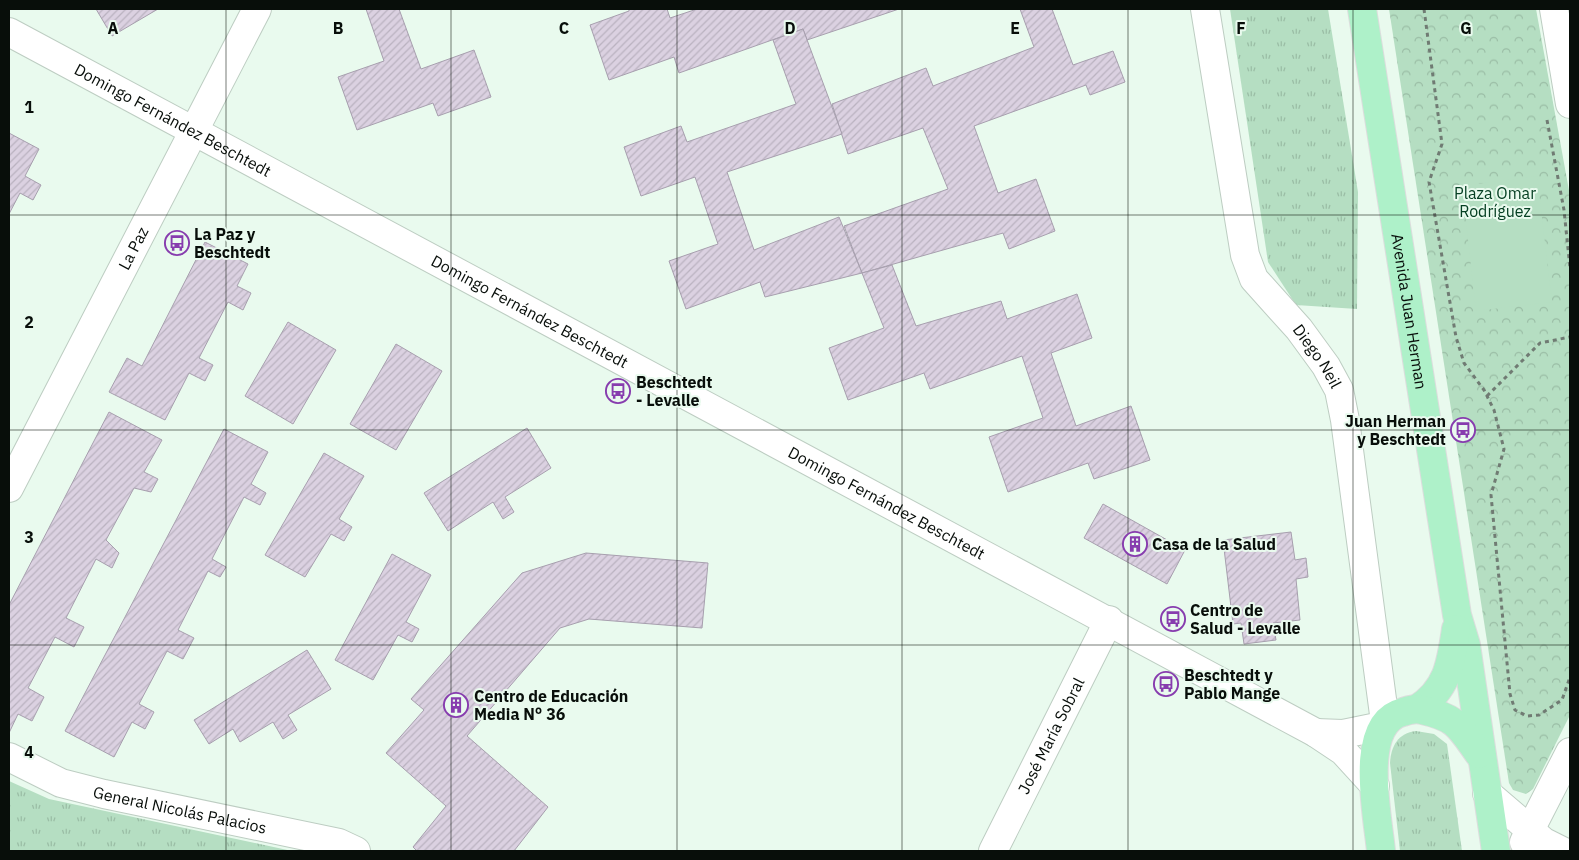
<svg xmlns="http://www.w3.org/2000/svg" width="1579" height="860" viewBox="0 0 1579 860" font-family="'IBM Plex Sans',sans-serif">
	<style>
		.grass { fill: url(#grass-tufts) }
		.park { fill: url(#park-crowns) }
		.pitch { fill: #b5dec2 }
		.building { fill: url(#building-hatch); stroke: #a79fae }
		.lines { fill: none; stroke-linecap: round; stroke-linejoin: round }
		.minor-casing { stroke: #bdcdc2; stroke-width: 30 }
		.tertiary-casing { stroke: #bdcdc2; stroke-width: 30 }
		.primary-casing { stroke: #dcdddd; stroke-width: 30 }
		.path { stroke: #707b73; stroke-width: 3; stroke-dasharray: 4 4; stroke-linecap: butt }
		.minor { stroke: #fff; stroke-width: 28 }
		.tertiary { stroke: #fff; stroke-width: 28 }
		.primary { stroke: #aef1c9; stroke-width: 28 }
		.grid { fill: none; stroke: #080e0a; stroke-width: 1; stroke-opacity: 0.55 }
		.labels { text-anchor: middle; dominant-baseline: central; stroke-width: 4; stroke-linejoin: round; paint-order: stroke }
		.street-label { font-size: 16px; fill: #080e0a; stroke: #e9faee }
		.park-label { font-size: 16px; fill: #064023; stroke: #e9faee }
		.poi-label { font-size: 16px; font-weight: bold; fill: #080e0a; stroke: #e9faee; text-anchor: start }
		.grid-label { font-size: 16px; text-anchor: middle; font-weight: bold; fill: #080e0a; stroke: #e9faee; stroke-width: 4; stroke-linejoin: round; paint-order: stroke }
	</style>
	<defs>
		<pattern id="grass-tufts" width="24" height="20" patternUnits="userSpaceOnUse" patternTransform="scale(1.25)"><rect width="24" height="20" fill="#b5dec2"/><path d="M3 7l-1-3M5 7V3M7 7l1-3M15 17l-1-3M17 17v-4M19 17l1-3" fill="none" stroke="#9abda5"/></pattern>
		<pattern id="park-crowns" width="20" height="18" patternUnits="userSpaceOnUse" patternTransform="scale(1.25)"><rect width="20" height="18" fill="#b5dec2"/><path d="M2 6a3 3 0 1 1 6 0M12 15a3 3 0 1 1 6 0" fill="none" stroke="#9abda5"/></pattern>
		<pattern id="building-hatch" width="6" height="6" patternUnits="userSpaceOnUse" patternTransform="scale(1.25)"><rect width="6" height="6" fill="#dbd1e1"/><path d="M-1 1l2-2M0 6l6-6M5 7l2-2" fill="none" stroke="#bab2c0"/></pattern>
	</defs>
	<rect width="100%" height="100%" fill="#e9faee"/>
	<g class="grass">
		<path d="M1230,9H1328L1358,192L1357,309L1296,305L1268,262Z"/>
		<path d="M1416,731L1434,734L1447,744L1462,851H1400L1390,763C1391,746 1398,733 1416,731Z"/>
		<path d="M9,781L49,799L292,851H9Z"/>
	</g>
	<path class="park" d="M1389,9H1536L1570,196V715L1533,789L1526,794L1513,790L1509,783Z"/>
	<path class="pitch" d="M1537,176L1552,302L1476,311L1462,186Z"/>
	<g class="building">
		<path d="M96,9H158L112,36Z"/>
		<path d="M366,9H399L421,69L474,50L491,97L438,116L433,103L357,130L338,77L384,61Z"/>
		<path d="M629,9H667L670,18L697,9H899L807,40L803,29L679,73L674,57L609,80L590,25L629,11Z"/>
		<path d="M1020,9H1052L1073,65L1113,51L1125,82L1090,95L1086,85L974,126L998,193L1036,179L1055,231L1009,249L1003,233L862,273L844,226L948,189L923,128L848,154L832,104L926,68L933,86L1034,47Z"/>
		<path d="M803,29L842,134L727,172L754,250L839,217L862,273L765,297L760,282L686,309L669,261L718,244L695,177L641,196L624,147L681,126L687,142L796,104L773,40Z"/>
		<path d="M9,133L39,149L25,176L41,185L33,200L20,193L9,214Z"/>
		<path d="M205,242L248,264L237,286L251,293L243,310L228,302L199,358L213,365L205,381L189,373L165,420L109,392L127,358L142,366Z"/>
		<path d="M892,265L916,326L1001,301L1007,319L1077,294L1092,338L1051,353L1076,426L1131,406L1150,460L1094,479L1088,463L1008,492L989,437L1043,418L1022,356L930,389L924,373L848,400L829,348L884,328L862,273Z"/>
		<path d="M288,322L336,350L293,424L245,396Z"/>
		<path d="M396,344L442,371L396,450L350,424Z"/>
		<path d="M109,412L162,440L144,472L158,479L151,492L134,488L106,540L119,553L112,568L96,559L66,618L84,627L74,647L55,637L28,688L44,697L32,721L18,714L9,733V605Z"/>
		<path d="M527,428L551,468L505,497L514,512L503,519L493,502L448,531L424,493Z"/>
		<path d="M224,429L268,452L251,484L266,493L260,505L244,497L212,559L226,567L220,577L208,571L178,630L194,638L183,659L167,651L139,704L154,712L145,729L132,722L114,757L65,731Z"/>
		<path d="M324,453L364,476L339,519L352,527L344,541L331,534L305,577L265,555Z"/>
		<path d="M1103,504L1185,550L1167,584L1084,538Z"/>
		<path d="M1291,532L1295,560L1306,558L1308,577L1296,579L1300,620L1273,623L1276,640L1244,644L1241,623L1233,624L1223,540Z"/>
		<path d="M586,553L708,563L702,628L589,619L560,628L467,736L548,807L514,851H417L413,847L446,806L386,753L424,710L411,699L522,573Z"/>
		<path d="M392,554L431,575L406,622L419,629L412,642L398,635L373,680L335,660Z"/>
		<path d="M307,650L331,689L288,715L297,730L283,739L273,722L240,742L233,729L209,744L194,720Z"/>
	</g>
	<g class="lines">
		<defs>
			<g id="minor">
				<path id="s1" d="M1205,9L1245,255L1254,279L1299,329L1326,366L1339,390L1345,420L1385,722"/>
				<path d="M1554,9L1570,104"/>
				<path id="s2" d="M9,488L257,9"/>
				<path id="s3" d="M9,757L61,783L104,794L339,843L356,851"/>
				<path d="M1487,793L1544,842L1562,851"/>
				<path d="M1524,842L1570,752"/>
				<path id="s4" d="M993,851L1109,620"/>
			</g>
			<g id="tertiary">
				<path id="s5" d="M9,32L1316,733L1343,751L1375,786"/>
				<path d="M1316,733L1343,734L1382,726"/>
			</g>
			<g id="primary">
				<path id="s6" d="M1362,9L1457,615L1466,645L1496,851"/>
				<path d="M1417,709C1448,689 1451,663 1456,629"/>
				<path d="M1381,851C1378,817 1357,723 1403,712C1409,710 1415,708 1422,710C1457,718 1459,726 1479,754"/>
			</g>
		</defs>
		<use href="#minor" class="minor-casing"/>
		<use href="#tertiary" class="tertiary-casing"/>
		<use href="#primary" class="primary-casing"/>
		<g class="path">
			<path d="M1424,9L1442,144L1429,182L1456,337L1464,363L1484,390L1494,410L1504,449L1491,495L1510,694L1515,710L1527,716L1539,715L1562,700L1570,677"/>
			<path d="M1547,120L1564,210L1570,268"/>
			<path d="M1487,396L1540,343L1570,337"/>
		</g>
		<use href="#minor" class="minor"/>
		<use href="#tertiary" class="tertiary"/>
		<use href="#primary" class="primary"/>
	</g>
	<path class="grid" d="M226,9V851M451,9V851M677,9V851M902,9V851M1128,9V851M1353,9V851M9,215H1570M9,430H1570M9,645H1570"/>
	<defs>
		<symbol id="bus-ring" viewBox="-11 -11 22 22"><circle r="9.5" fill="#e9faee" stroke="#873cae" stroke-width="1.5"/><path d="M-5-6H5V4H4V6H2V4H-2V6H-4V4H-5ZM-3.5-4V0h7V-4ZM-3.5 1.2v1.5H-2V1.2ZM2 1.2v1.5H3.5V1.2Z" fill="#873cae"/></symbol>
		<symbol id="building-ring" viewBox="-11 -11 22 22"><circle r="9.5" fill="#e9faee" stroke="#873cae" stroke-width="1.5"/><path d="M-4-6H4V6H1V3H-1V6H-4ZM-2.5-4.3h1.7v1.8h-1.7ZM.8-4.3h1.7v1.8H.8ZM-2.5-1h1.7V.8h-1.7ZM.8-1h1.7V.8H.8Z" fill="#873cae"/></symbol>
	</defs>
	<g fill-rule="evenodd">
		<use href="#bus-ring" x="163" y="229" width="28" height="28"/>
		<use href="#bus-ring" x="604" y="377" width="28" height="28"/>
		<use href="#bus-ring" x="1449" y="416" width="28" height="28"/>
		<use href="#building-ring" x="1121" y="530" width="28" height="28"/>
		<use href="#bus-ring" x="1159" y="605" width="28" height="28"/>
		<use href="#bus-ring" x="1152" y="670" width="28" height="28"/>
		<use href="#building-ring" x="442" y="691" width="28" height="28"/>
	</g>
	<g class="labels">
		<g class="street-label">
			<text stroke="none"><textPath href="#s5" startOffset="186">Domingo Fernández Beschtedt</textPath></text>
			<text stroke="none"><textPath href="#s2" startOffset="270">La Paz</textPath></text>
			<text stroke="none"><textPath href="#s5" startOffset="591">Domingo Fernández Beschtedt</textPath></text>
			<text stroke="none"><textPath href="#s6" startOffset="306">Avenida Juan Herman</textPath></text>
			<text stroke="none"><textPath href="#s1" startOffset="375">Diego Neil</textPath></text>
			<text stroke="none"><textPath href="#s5" startOffset="996">Domingo Fernández Beschtedt</textPath></text>
			<text stroke="none"><textPath href="#s4" startOffset="129">José María Sobral</textPath></text>
			<text stroke="none"><textPath href="#s3" startOffset="180">General Nicolás Palacios</textPath></text>
		</g>
		<g class="park-label">
			<text x="1495" y="193">Plaza Omar<tspan x="1495" dy="18">Rodríguez</tspan></text>
		</g>
		<g class="poi-label">
			<text x="194" y="234">La Paz y<tspan x="194" dy="18">Beschtedt</tspan></text>
			<text x="636" y="382">Beschtedt<tspan x="636" dy="18">- Levalle</tspan></text>
			<text x="1446" y="421" text-anchor="end">Juan Herman<tspan x="1446" dy="18">y Beschtedt</tspan></text>
			<text x="1152" y="544">Casa de la Salud</text>
			<text x="1190" y="610">Centro de<tspan x="1190" dy="18">Salud - Levalle</tspan></text>
			<text x="1184" y="675">Beschtedt y<tspan x="1184" dy="18">Pablo Mange</tspan></text>
			<text x="474" y="696">Centro de Educación<tspan x="474" dy="18">Media N° 36</tspan></text>
		</g>
	</g>
	<g class="grid-label">
		<text x="113" y="34">A</text>
		<text x="338" y="34">B</text>
		<text x="564" y="34">C</text>
		<text x="790" y="34">D</text>
		<text x="1015" y="34">E</text>
		<text x="1241" y="34">F</text>
		<text x="1466" y="34">G</text>
		<text x="29" y="113">1</text>
		<text x="29" y="328">2</text>
		<text x="29" y="543">3</text>
		<text x="29" y="758">4</text>
	</g>
	<rect width="1579" height="860" fill="none" stroke="#080e0a" stroke-width="20"/>
</svg>
